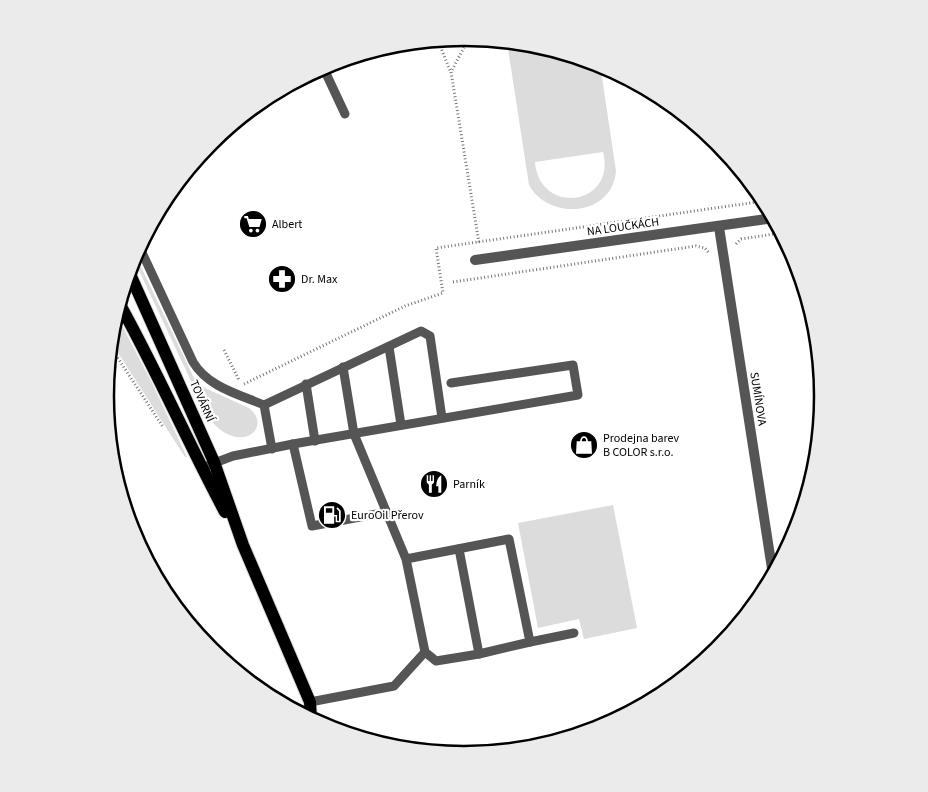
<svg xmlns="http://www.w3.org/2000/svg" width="928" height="792" viewBox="0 0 928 792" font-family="'Source Sans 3',sans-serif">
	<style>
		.green { fill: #dcdcdc; fill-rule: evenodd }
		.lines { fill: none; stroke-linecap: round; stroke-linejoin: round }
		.primary-casing { stroke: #dbdbdb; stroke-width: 14 }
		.path { stroke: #777; stroke-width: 3; stroke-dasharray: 1 2.5; stroke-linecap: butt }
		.service { stroke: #555; stroke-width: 9 }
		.minor { stroke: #555; stroke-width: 10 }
		.primary { stroke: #000; stroke-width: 12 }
		.labels { text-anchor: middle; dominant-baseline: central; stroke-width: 4.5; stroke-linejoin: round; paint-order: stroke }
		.poi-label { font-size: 12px; fill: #000; stroke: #fff; text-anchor: start }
		.street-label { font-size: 12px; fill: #000; stroke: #fff }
		.rim { fill: none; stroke: #000; stroke-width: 2.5 }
	</style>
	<rect width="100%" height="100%" fill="#fff"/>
	<g class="green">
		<path d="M507,42L534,44L600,64L616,171C612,217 549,221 529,185ZM603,152C617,206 539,216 535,162Z"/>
		<path d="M135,254L194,378L205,388L249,408C275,429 236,458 207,415L133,258Z"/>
		<path d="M116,314L152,383L187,457H185L111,342L112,326Z"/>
		<path d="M613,505L637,628L584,639L579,619L538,628L518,523Z"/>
	</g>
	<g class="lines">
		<defs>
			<g id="primary">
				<path d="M129,272L214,462L243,545L310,702L311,719"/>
				<path d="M119,303C157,371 188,443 225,512"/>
			</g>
		</defs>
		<use href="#primary" class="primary-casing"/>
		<g class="path">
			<path d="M469,38L451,72L479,243"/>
			<path d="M438,40L450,71"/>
			<path d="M736,244L741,239L781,233"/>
			<path d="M453,282L696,246L705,248L709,253"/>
			<path d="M110,346L163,427"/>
			<path d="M224,350L239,380"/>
			<path d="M244,384L405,306L443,293L436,248L764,201"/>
			<path d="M761,582L763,594"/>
		</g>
		<g class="service">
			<path d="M323,67L345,114"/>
			<path d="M261,101L363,54"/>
			<path d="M139,246L193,362C208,387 238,394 264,405L421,331L430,336L442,418"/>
			<path d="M389,347L401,425"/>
			<path d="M343,367L354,434L406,559L509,539L530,642L479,654L436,661L425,652L406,559"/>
			<path d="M306,384L315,441"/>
			<path d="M264,405L272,449"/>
			<path d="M293,444L312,526L387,512"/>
			<path d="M209,465L233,456L293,444L578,395L573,365L451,383"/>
			<path d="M459,549L479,654"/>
			<path d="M530,642L574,633"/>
			<path d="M310,702L394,686L425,652"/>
		</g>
		<g class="minor">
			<path d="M719,227L773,575"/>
			<path d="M475,260L774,218"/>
		</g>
		<use href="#primary" class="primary"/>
	</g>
	<defs>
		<symbol id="supermarket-disc" viewBox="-11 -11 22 22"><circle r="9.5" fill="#000" stroke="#fff"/><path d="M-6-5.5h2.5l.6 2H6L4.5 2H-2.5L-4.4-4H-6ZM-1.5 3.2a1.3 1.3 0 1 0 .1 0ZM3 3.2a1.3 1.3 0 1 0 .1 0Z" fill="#fff"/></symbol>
		<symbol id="pharmacy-disc" viewBox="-11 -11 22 22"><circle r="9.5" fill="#000" stroke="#fff"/><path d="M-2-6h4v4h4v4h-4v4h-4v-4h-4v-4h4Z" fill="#fff"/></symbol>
		<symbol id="shop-disc" viewBox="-11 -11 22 22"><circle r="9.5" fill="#000" stroke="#fff"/><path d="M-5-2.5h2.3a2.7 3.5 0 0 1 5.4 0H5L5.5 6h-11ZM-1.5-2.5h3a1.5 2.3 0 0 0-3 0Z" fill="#fff"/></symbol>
		<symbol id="restaurant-disc" viewBox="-11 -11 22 22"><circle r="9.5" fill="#000" stroke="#fff"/><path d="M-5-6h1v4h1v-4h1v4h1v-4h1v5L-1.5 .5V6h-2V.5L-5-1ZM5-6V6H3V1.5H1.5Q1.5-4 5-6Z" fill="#fff"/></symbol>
		<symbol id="fuel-disc" viewBox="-11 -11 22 22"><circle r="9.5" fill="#000" stroke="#fff"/><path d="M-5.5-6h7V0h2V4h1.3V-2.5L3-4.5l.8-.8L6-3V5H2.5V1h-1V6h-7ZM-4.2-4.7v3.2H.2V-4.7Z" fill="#fff"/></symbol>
	</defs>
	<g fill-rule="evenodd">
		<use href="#supermarket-disc" x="237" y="208" width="32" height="32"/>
		<use href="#pharmacy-disc" x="266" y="263" width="32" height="32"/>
		<use href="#shop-disc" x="568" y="429" width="32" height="32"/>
		<use href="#restaurant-disc" x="418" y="468" width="32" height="32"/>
		<use href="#fuel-disc" x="316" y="499" width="32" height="32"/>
	</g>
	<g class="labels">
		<g class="poi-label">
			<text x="272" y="224">Albert</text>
			<text x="301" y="279">Dr. Max</text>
			<text x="603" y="438">Prodejna barev<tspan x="603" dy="14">B COLOR s.r.o.</tspan></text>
			<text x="453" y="484">Parník</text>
			<text x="351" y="515">EuroOil Přerov</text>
		</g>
		<g class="street-label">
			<text transform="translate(623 227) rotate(-8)">NA LOUČKÁCH</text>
			<text transform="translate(758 399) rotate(81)">SUMÍNOVA</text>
			<text transform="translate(202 401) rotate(66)">TOVÁRNÍ</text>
		</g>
	</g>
	<path d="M0 0H928V792H0ZM114 396a350 350 0 1 1 700 0a350 350 0 1 1-700 0Z" fill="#ebebeb" fill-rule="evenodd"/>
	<path class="rim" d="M114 396a350 350 0 1 1 700 0a350 350 0 1 1-700 0Z"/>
</svg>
